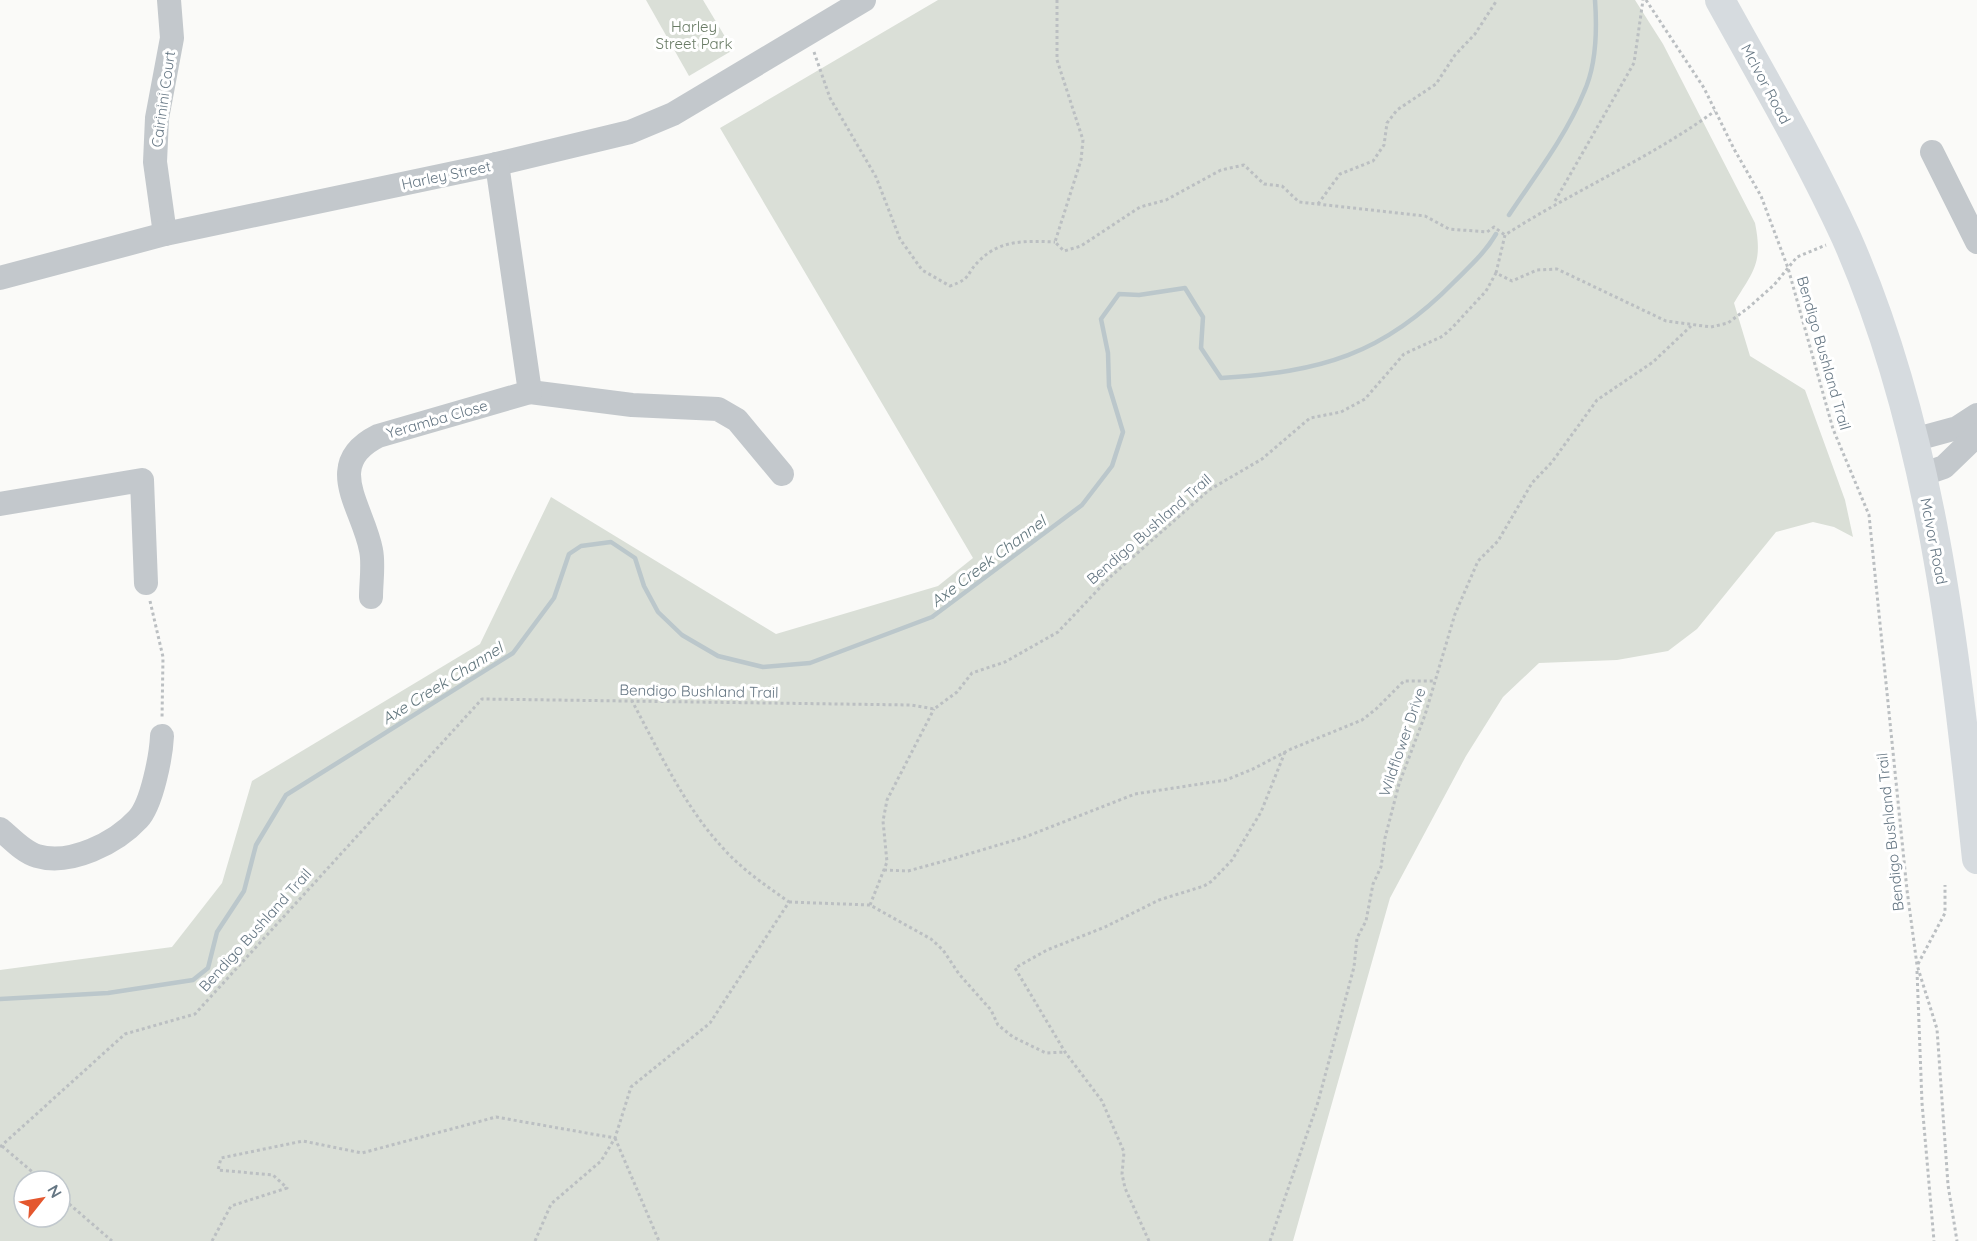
<svg xmlns="http://www.w3.org/2000/svg" width="1977" height="1241" viewBox="0 0 1977 1241" font-family="Quicksand,sans-serif">
	<style>
		.green { fill: #dadfd7; fill-rule: evenodd }
		.lines { fill: none; stroke-linecap: round; stroke-linejoin: round }
		.stream { stroke: #bbc7cb; stroke-width: 4.5 }
		.path { stroke: #bbbfc2; stroke-width: 3; stroke-dasharray: 3 3; stroke-linecap: butt }
		.minor { stroke: #c3c8cc; stroke-width: 24 }
		.major { stroke: #d6dbdf; stroke-width: 30 }
		.labels { text-anchor: middle; dominant-baseline: central; stroke-width: 6; stroke-linejoin: round; paint-order: stroke }
		.park-label { font-size: 15px; fill: #687a64; stroke: #fff }
		.street-label { font-size: 15px; fill: #657683; stroke: #fff }
		.water-label { font-size: 16px; font-style: italic; fill: #60757c; stroke: #fff }
	</style>
	<rect width="100%" height="100%" fill="#fafaf8"/>
	<g class="green">
		<path d="M646,0H703L733,50L689,76Z"/>
		<path d="M938,0H1635L1663,44L1755,223C1763,263 1754,270 1734,303L1750,356L1805,390L1845,500L1853,537L1834,527L1813,522L1776,532L1697,629L1668,651L1617,660L1539,663L1503,697L1466,756L1390,898L1293,1241H0V970L172,947L222,883L252,781L480,644L551,497L776,634L938,586L973,558L720,128ZM24,1181H60V1217H24Z"/>
	</g>
	<g class="lines">
		<g class="stream">
			<path d="M1509,215C1535,176 1566,136 1584,92C1596,66 1597,28 1595,0"/>
			<path d="M0,999L108,993L193,980L208,968L217,932L244,891L256,845L286,795L513,653L554,598L569,554L581,546L611,542L635,558L644,586L658,612L682,635L718,656L763,667L810,663L932,617L1082,505L1112,466L1123,432L1109,386L1108,353L1101,319L1119,294L1139,295L1185,288L1203,317L1201,348L1221,378C1320,372 1383,355 1454,282C1469,267 1485,253 1496,234"/>
		</g>
		<g class="path">
			<path d="M1057,0V60L1083,140L1081,160L1055,242L1064,251L1081,246L1140,207L1166,200L1221,170L1244,165L1264,184L1282,186L1299,202L1425,216L1449,229L1487,232L1494,227L1505,235"/>
			<path d="M1646,0L1704,88L1734,149L1761,196L1788,268L1833,429L1869,515L1907,890L1917,965L1937,1029L1948,1185L1957,1241"/>
			<path d="M814,52L830,98L876,177L900,239L922,270L950,286C973,278 965,274 980,260C1001,239 1028,241 1055,242"/>
			<path d="M1555,201L1634,63L1643,0"/>
			<path d="M1318,204L1340,174L1373,161L1384,145L1387,123L1397,110L1436,84L1455,55L1475,34L1497,0"/>
			<path d="M1496,273L1505,235C1573,191 1649,159 1715,111"/>
			<path d="M150,601L163,657L162,719"/>
			<path d="M884,870L908,871L955,858L1025,837L1135,794L1226,780L1253,769L1291,749L1362,720L1376,709L1404,681H1435"/>
			<path d="M789,902L870,905L931,939L943,950L959,974L991,1010L998,1025L1013,1037L1046,1053L1065,1052"/>
			<path d="M870,905L887,862L883,821L887,800L934,709"/>
			<path d="M1918,964L1945,913V885"/>
			<path d="M1917,971L1922,1103L1934,1241"/>
			<path d="M615,1138L659,1241"/>
			<path d="M2,1146L43,1181"/>
			<path d="M0,1147L125,1034L195,1014L482,699L911,705L934,709L957,692L972,673L1005,662L1058,632L1109,578L1209,490L1262,459L1310,418L1341,412L1365,399L1404,354L1443,336L1452,328L1486,291L1496,273L1512,281L1537,270L1557,269L1666,321L1711,327L1728,323L1748,308L1774,285L1797,257L1826,245"/>
			<path d="M60,1196L112,1241"/>
			<path d="M212,1241L231,1206L287,1188L273,1175L218,1170L221,1158L303,1141L362,1153L496,1117L615,1138"/>
			<path d="M535,1241L551,1204L601,1161L615,1138L631,1087L710,1023L789,902C765,885 740,868 721,846C683,804 659,751 632,701"/>
			<path d="M1149,1241L1125,1188L1122,1174L1124,1152L1102,1101L1065,1052L1015,968L1047,950L1105,927L1159,900L1204,886L1212,881L1232,860L1261,812L1285,752"/>
			<path d="M1270,1241L1318,1102L1354,967L1357,938L1366,921L1373,884L1381,867L1385,838L1399,784L1425,715L1455,614L1478,561L1498,541L1532,483L1552,462L1597,400L1653,362L1691,326"/>
		</g>
		<g class="minor">
			<path d="M1932,152L1977,242"/>
			<path d="M165,234L155,162L157,118L172,38L169,0"/>
			<path d="M0,278L165,234L497,164L630,132L673,114L864,0"/>
			<path d="M530,392L632,405L718,409L737,420L782,474"/>
			<path d="M1913,440L1957,428L1977,415"/>
			<path d="M1921,475L1944,467L1977,435"/>
			<path d="M0,504L142,480L146,583"/>
			<path d="M371,597C371,582 374,564 371,550C363,507 322,464 378,436L530,392L497,164"/>
			<path d="M0,829C11,838 23,852 37,856C70,866 116,843 138,819C152,804 161,756 162,736"/>
		</g>
		<path class="major" d="M1720,0C1763,78 1809,156 1846,237C1932,431 1955,651 1977,859"/>
	</g>
	<g class="labels">
		<g class="park-label">
			<text x="694" y="26">Harley<tspan x="694" dy="17">Street Park</tspan></text>
		</g>
		<g class="street-label">
			<text transform="translate(1766 84) rotate(62)">McIvor Road</text>
			<text transform="translate(163 99) rotate(-82)">Cairinini Court</text>
			<text transform="translate(446 175) rotate(-12)">Harley Street</text>
			<text transform="translate(1824 353) rotate(74)">Bendigo Bushland Trail</text>
			<text transform="translate(437 419) rotate(-16)">Yeramba Close</text>
			<text transform="translate(1149 529) rotate(-41)">Bendigo Bushland Trail</text>
			<text transform="translate(1934 541) rotate(79)">McIvor Road</text>
			<text transform="translate(699 691) rotate(1)">Bendigo Bushland Trail</text>
			<text transform="translate(1402 742) rotate(-71)">Wildflower Drive</text>
			<text transform="translate(1890 832) rotate(-96)">Bendigo Bushland Trail</text>
			<text transform="translate(255 930) rotate(-48)">Bendigo Bushland Trail</text>
		</g>
		<g class="water-label">
			<text transform="translate(988 561) rotate(-37)">Axe Creek Channel</text>
			<text transform="translate(442 683) rotate(-32)">Axe Creek Channel</text>
		</g>
	</g>
	<g transform="translate(42 1199) rotate(59)"><circle r="28" fill="#ffffff" stroke="#c1c8cd" stroke-width="1.5"/>
	<path d="M0-4.5L10 22L0 15L-10 22Z" fill="#e4572e"/>
	<text y="-9" font-size="16" font-weight="bold" text-anchor="middle" fill="#657683">N</text>
	</g>
</svg>
